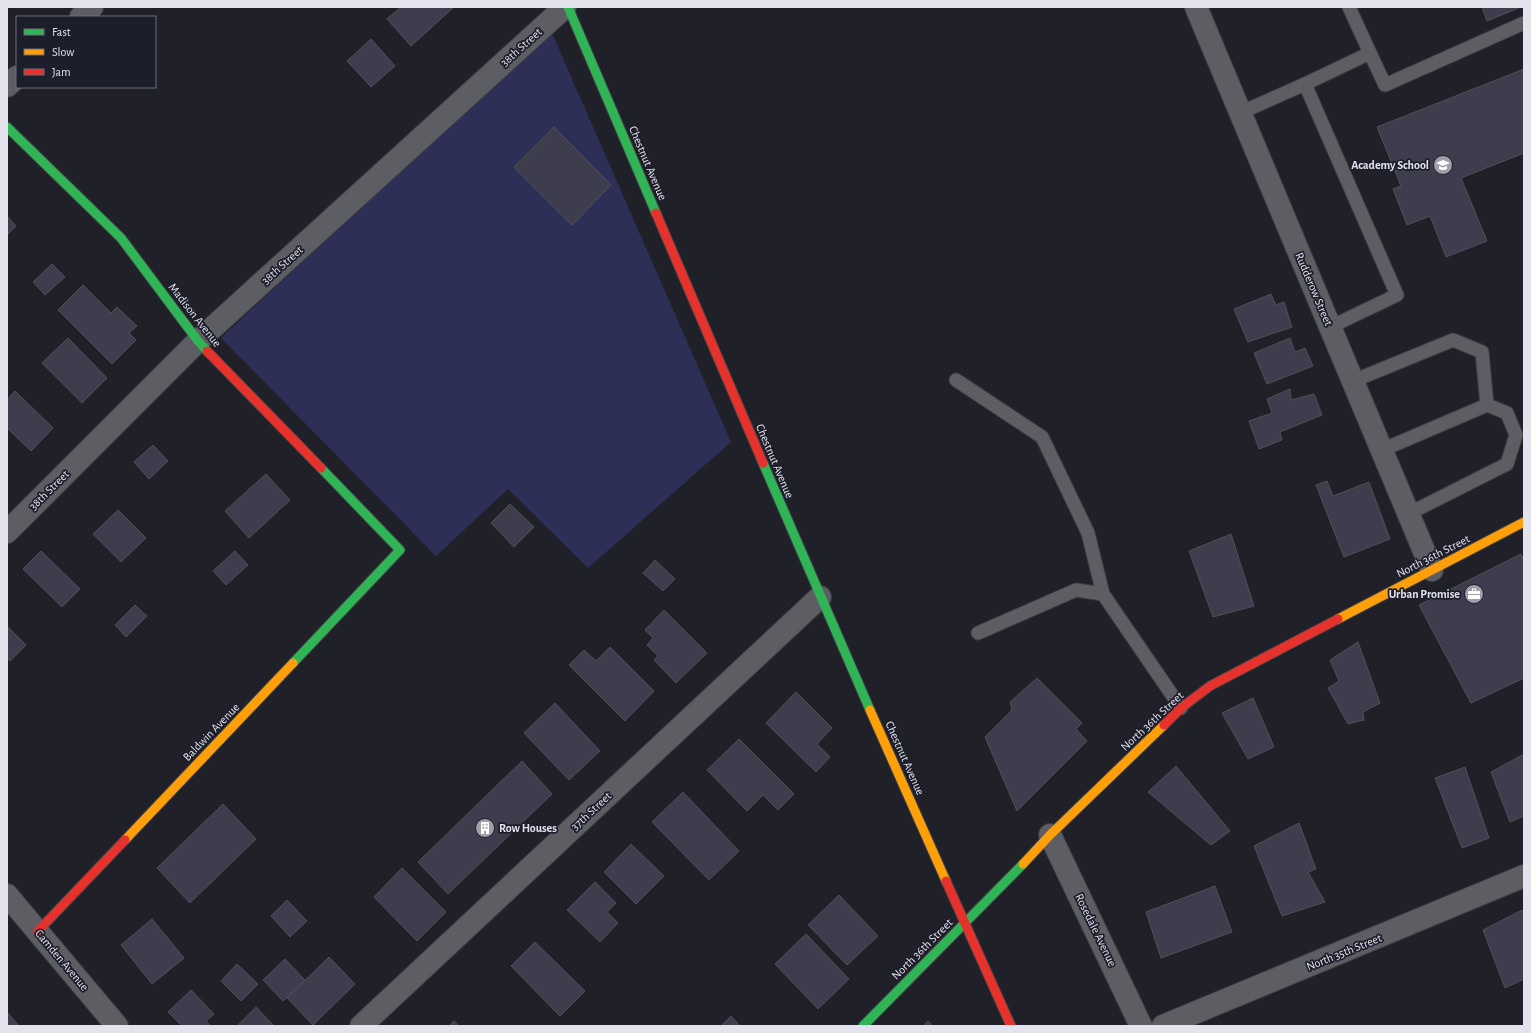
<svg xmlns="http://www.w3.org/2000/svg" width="1531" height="1033" viewBox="0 0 1531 1033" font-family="'Alegreya Sans',sans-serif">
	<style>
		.green { fill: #2e2f57 }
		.building { fill: #3d3d4d; stroke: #4f5057 }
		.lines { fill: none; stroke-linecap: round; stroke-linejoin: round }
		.lane-casing { stroke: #3d3e44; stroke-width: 15 }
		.street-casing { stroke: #3d3e44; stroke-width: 24 }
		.fast-casing { stroke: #3d3e44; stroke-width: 11 }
		.slow-casing { stroke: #3d3e44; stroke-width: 11 }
		.jam-casing { stroke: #3d3e44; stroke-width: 11 }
		.lane { stroke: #5d5e64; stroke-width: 13 }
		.street { stroke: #5d5e64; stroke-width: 22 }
		.fast { stroke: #30b455; stroke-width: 9 }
		.slow { stroke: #ff9f0a; stroke-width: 9 }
		.jam { stroke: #e5322d; stroke-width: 9 }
		.labels { text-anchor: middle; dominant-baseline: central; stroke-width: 3.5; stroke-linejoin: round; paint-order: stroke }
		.street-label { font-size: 12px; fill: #e2e3ed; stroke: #1d1e2b }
		.poi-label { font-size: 12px; font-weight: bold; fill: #e2e3ed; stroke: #1d1e2b; text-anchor: end }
	</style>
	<rect width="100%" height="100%" fill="#202128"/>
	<path class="green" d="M551,31L731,442L588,568L508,489L436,556L221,338Z"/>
	<g class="building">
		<path d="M401,7H454L411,46L387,19Z"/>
		<path d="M1482,7H1521L1487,21Z"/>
		<path d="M371,39L395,66L371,87L347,61Z"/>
		<path d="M1524,69V153L1461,178L1487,241L1446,257L1430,216L1407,225L1393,189L1401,186L1377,127Z"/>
		<path d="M554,127L611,185L572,225L514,167Z"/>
		<path d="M7,216L16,226L7,235Z"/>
		<path d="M52,264L65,277L45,295L33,282Z"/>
		<path d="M83,285L111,313L117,307L137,326L129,333L136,340L112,364L58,310Z"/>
		<path d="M1271,294L1276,305L1284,302L1292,327L1248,342L1234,309Z"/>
		<path d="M68,338L107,378L82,403L42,363Z"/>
		<path d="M1290,338L1295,352L1305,348L1313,366L1267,384L1254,353Z"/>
		<path d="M1290,389L1291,400L1314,394L1322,415L1280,432L1282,440L1259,449L1249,421L1272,413L1267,399Z"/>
		<path d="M15,391L53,428L31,451L7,428V400Z"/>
		<path d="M153,445L168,461L149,479L134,462Z"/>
		<path d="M266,474L290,500L249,538L225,511Z"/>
		<path d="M1327,481L1333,496L1369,482L1390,539L1344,557L1316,485Z"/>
		<path d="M510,504L534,527L514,547L491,523Z"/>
		<path d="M118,510L146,538L121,562L93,534Z"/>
		<path d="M1231,534L1254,606L1213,617L1189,551Z"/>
		<path d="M41,551L80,589L62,607L23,569Z"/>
		<path d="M235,551L248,565L226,585L213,571Z"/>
		<path d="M1521,554L1524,560V678L1471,703L1419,605Z"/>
		<path d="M655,560L675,579L663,591L643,573Z"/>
		<path d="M135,605L147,616L126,637L115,625Z"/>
		<path d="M664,610L707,653L676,683L654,660L658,656L647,645L653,638L645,630Z"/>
		<path d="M7,626L26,645L10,661L7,657Z"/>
		<path d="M1358,642L1380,703L1363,712L1364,720L1348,724L1328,688L1339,681L1330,660Z"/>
		<path d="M610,647L654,691L625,721L569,665L584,650L596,661Z"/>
		<path d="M1037,678L1082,723L1076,729L1087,741L1017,811L985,737L1012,710L1010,702Z"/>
		<path d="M796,692L832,728L817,744L830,757L816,772L766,723Z"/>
		<path d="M1253,698L1274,747L1248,759L1222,713Z"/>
		<path d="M555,703L600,751L569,780L524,733Z"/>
		<path d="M739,739L794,794L778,810L763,795L747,811L707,770Z"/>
		<path d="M1524,754V816L1510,822L1491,772Z"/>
		<path d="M522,761L552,794L448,894L418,862Z"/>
		<path d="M1176,766L1230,831L1211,845L1148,792Z"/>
		<path d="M1465,767L1489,838L1462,848L1435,778Z"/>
		<path d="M683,792L739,851L709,880L652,822Z"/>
		<path d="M223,804L256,839L190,903L157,868Z"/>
		<path d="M1299,823L1316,869L1308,872L1325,902L1282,916L1254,846Z"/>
		<path d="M631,844L664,876L636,904L604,872Z"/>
		<path d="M402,868L446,912L417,941L374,897Z"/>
		<path d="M595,882L616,903L607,912L618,923L600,942L567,910Z"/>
		<path d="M1215,886L1232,932L1161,958L1146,912Z"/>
		<path d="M839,895L878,936L847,965L808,925Z"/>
		<path d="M287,900L307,921L290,937L271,916Z"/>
		<path d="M1522,910L1524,913V979L1505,988L1483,930Z"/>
		<path d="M152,919L184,958L152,984L121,945Z"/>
		<path d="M806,934L849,979L818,1009L775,964Z"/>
		<path d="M535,942L585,991L560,1016L511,966Z"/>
		<path d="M329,957L355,984L313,1025L287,998Z"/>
		<path d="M285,959L305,980L283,1001L263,980Z"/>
		<path d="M237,964L258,984L241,1001L221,981Z"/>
		<path d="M191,990L214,1014L206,1021L211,1026H182L168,1012Z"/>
		<path d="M256,1007L274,1026H239L238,1025Z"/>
		<path d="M8,1013L19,1026H7Z"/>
		<path d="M731,1016L740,1026H721Z"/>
		<path d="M454,1021L459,1026H449Z"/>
		<path d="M928,1021L933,1026H923Z"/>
	</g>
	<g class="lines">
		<defs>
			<g id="lane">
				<path d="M1349,7L1370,53"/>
				<path d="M1305,84L1370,53L1385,85L1524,23"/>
				<path d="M1240,113L1305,84L1397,295L1330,327"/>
				<path d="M956,380L1042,437L1088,533L1103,594"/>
				<path d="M1353,381L1453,340L1482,352L1487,405"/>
				<path d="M1382,450L1487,405L1507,413L1516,435L1507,464L1408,514"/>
				<path d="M978,633L1076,590L1103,594L1181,708"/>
			</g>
			<g id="street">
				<path d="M1196,7L1432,570"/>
				<path d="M81,17L92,7"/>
				<path d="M7,86L17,77"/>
				<path d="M7,532L198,341L565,7"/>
				<path d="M1050,835L1141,1026"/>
				<path d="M7,895L117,1026"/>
				<path d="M361,1026L820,597"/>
				<path d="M1163,1026L1524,876"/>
			</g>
			<g id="fast">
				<path d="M568,7L656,213"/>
				<path d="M7,127L121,238L198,341L207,351"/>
				<path d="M763,463L870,710"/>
				<path d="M293,663L400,550L321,468"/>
				<path d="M863,1026L1023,864"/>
			</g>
			<g id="slow">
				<path d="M1338,619L1524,522"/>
				<path d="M870,710L946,881"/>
				<path d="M125,840L293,663"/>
				<path d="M1023,864L1050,835L1164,725"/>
			</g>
			<g id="jam">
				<path d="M656,213L763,463"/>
				<path d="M207,351L321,468"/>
				<path d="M1164,725L1181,708L1210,686L1338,619"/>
				<path d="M946,881L1011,1026"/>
				<path d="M38,931L125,840"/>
			</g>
		</defs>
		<use href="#lane" class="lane-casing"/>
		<use href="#street" class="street-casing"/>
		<use href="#fast" class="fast-casing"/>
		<use href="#slow" class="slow-casing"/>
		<use href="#jam" class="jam-casing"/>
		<use href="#lane" class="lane"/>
		<use href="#street" class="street"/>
		<use href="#fast" class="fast"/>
		<use href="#slow" class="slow"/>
		<use href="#jam" class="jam"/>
	</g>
	<defs>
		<symbol id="school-disc" viewBox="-11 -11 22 22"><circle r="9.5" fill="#9e9fa8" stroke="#1d1e2b"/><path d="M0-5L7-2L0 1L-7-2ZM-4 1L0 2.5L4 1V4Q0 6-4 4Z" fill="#fff"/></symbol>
		<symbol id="office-disc" viewBox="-11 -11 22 22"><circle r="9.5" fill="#9e9fa8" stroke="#1d1e2b"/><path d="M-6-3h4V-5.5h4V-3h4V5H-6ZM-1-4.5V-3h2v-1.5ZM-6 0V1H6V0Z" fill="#fff"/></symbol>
		<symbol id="building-disc" viewBox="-11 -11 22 22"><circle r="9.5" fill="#9e9fa8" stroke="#1d1e2b"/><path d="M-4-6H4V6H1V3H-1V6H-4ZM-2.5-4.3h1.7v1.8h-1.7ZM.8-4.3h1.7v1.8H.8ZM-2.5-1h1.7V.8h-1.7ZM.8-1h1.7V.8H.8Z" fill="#fff"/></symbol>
	</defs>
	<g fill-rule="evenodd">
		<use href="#school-disc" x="1432" y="154" width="22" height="22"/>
		<use href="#office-disc" x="1463" y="583" width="22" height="22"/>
		<use href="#building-disc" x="474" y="817" width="22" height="22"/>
	</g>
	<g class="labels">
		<g class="street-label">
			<text transform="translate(521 47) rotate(-42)">38th Street</text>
			<text transform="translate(648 163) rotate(67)">Chestnut Avenue</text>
			<text transform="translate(282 265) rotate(-42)">38th Street</text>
			<text transform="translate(1314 289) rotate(67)">Rudderow Street</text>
			<text transform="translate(195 315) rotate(52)">Madison Avenue</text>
			<text transform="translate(775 461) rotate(67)">Chestnut Avenue</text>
			<text transform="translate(49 490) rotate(-45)">38th Street</text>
			<text transform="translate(1433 556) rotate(-27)">North 36th Street</text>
			<text transform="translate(1152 721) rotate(-43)">North 36th Street</text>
			<text transform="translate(211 732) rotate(-46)">Baldwin Avenue</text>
			<text transform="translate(905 758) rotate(66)">Chestnut Avenue</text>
			<text transform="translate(591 811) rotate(-43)">37th Street</text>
			<text transform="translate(1096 930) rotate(64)">Rosedale Avenue</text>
			<text transform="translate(922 949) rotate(-45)">North 36th Street</text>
			<text transform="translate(1344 952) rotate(-22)">North 35th Street</text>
			<text transform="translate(62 960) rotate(50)">Camden Avenue</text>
		</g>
		<g class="poi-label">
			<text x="1429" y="165">Academy School</text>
			<text x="1460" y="594">Urban Promise</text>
			<text x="499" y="828" text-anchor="start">Row Houses</text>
		</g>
	</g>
	<rect width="1531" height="1033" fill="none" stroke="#e2e3ed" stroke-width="16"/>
	<rect x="16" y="16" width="140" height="72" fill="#1d1e2b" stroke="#6c6d79"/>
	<rect x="24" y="29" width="20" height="6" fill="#30b455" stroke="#6c6d79"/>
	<text x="52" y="36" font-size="12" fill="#e2e3ed">Fast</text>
	<rect x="24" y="49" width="20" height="6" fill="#ff9f0a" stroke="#6c6d79"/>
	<text x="52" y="56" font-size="12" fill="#e2e3ed">Slow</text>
	<rect x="24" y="69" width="20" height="6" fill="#e5322d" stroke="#6c6d79"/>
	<text x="52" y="76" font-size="12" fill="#e2e3ed">Jam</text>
</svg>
